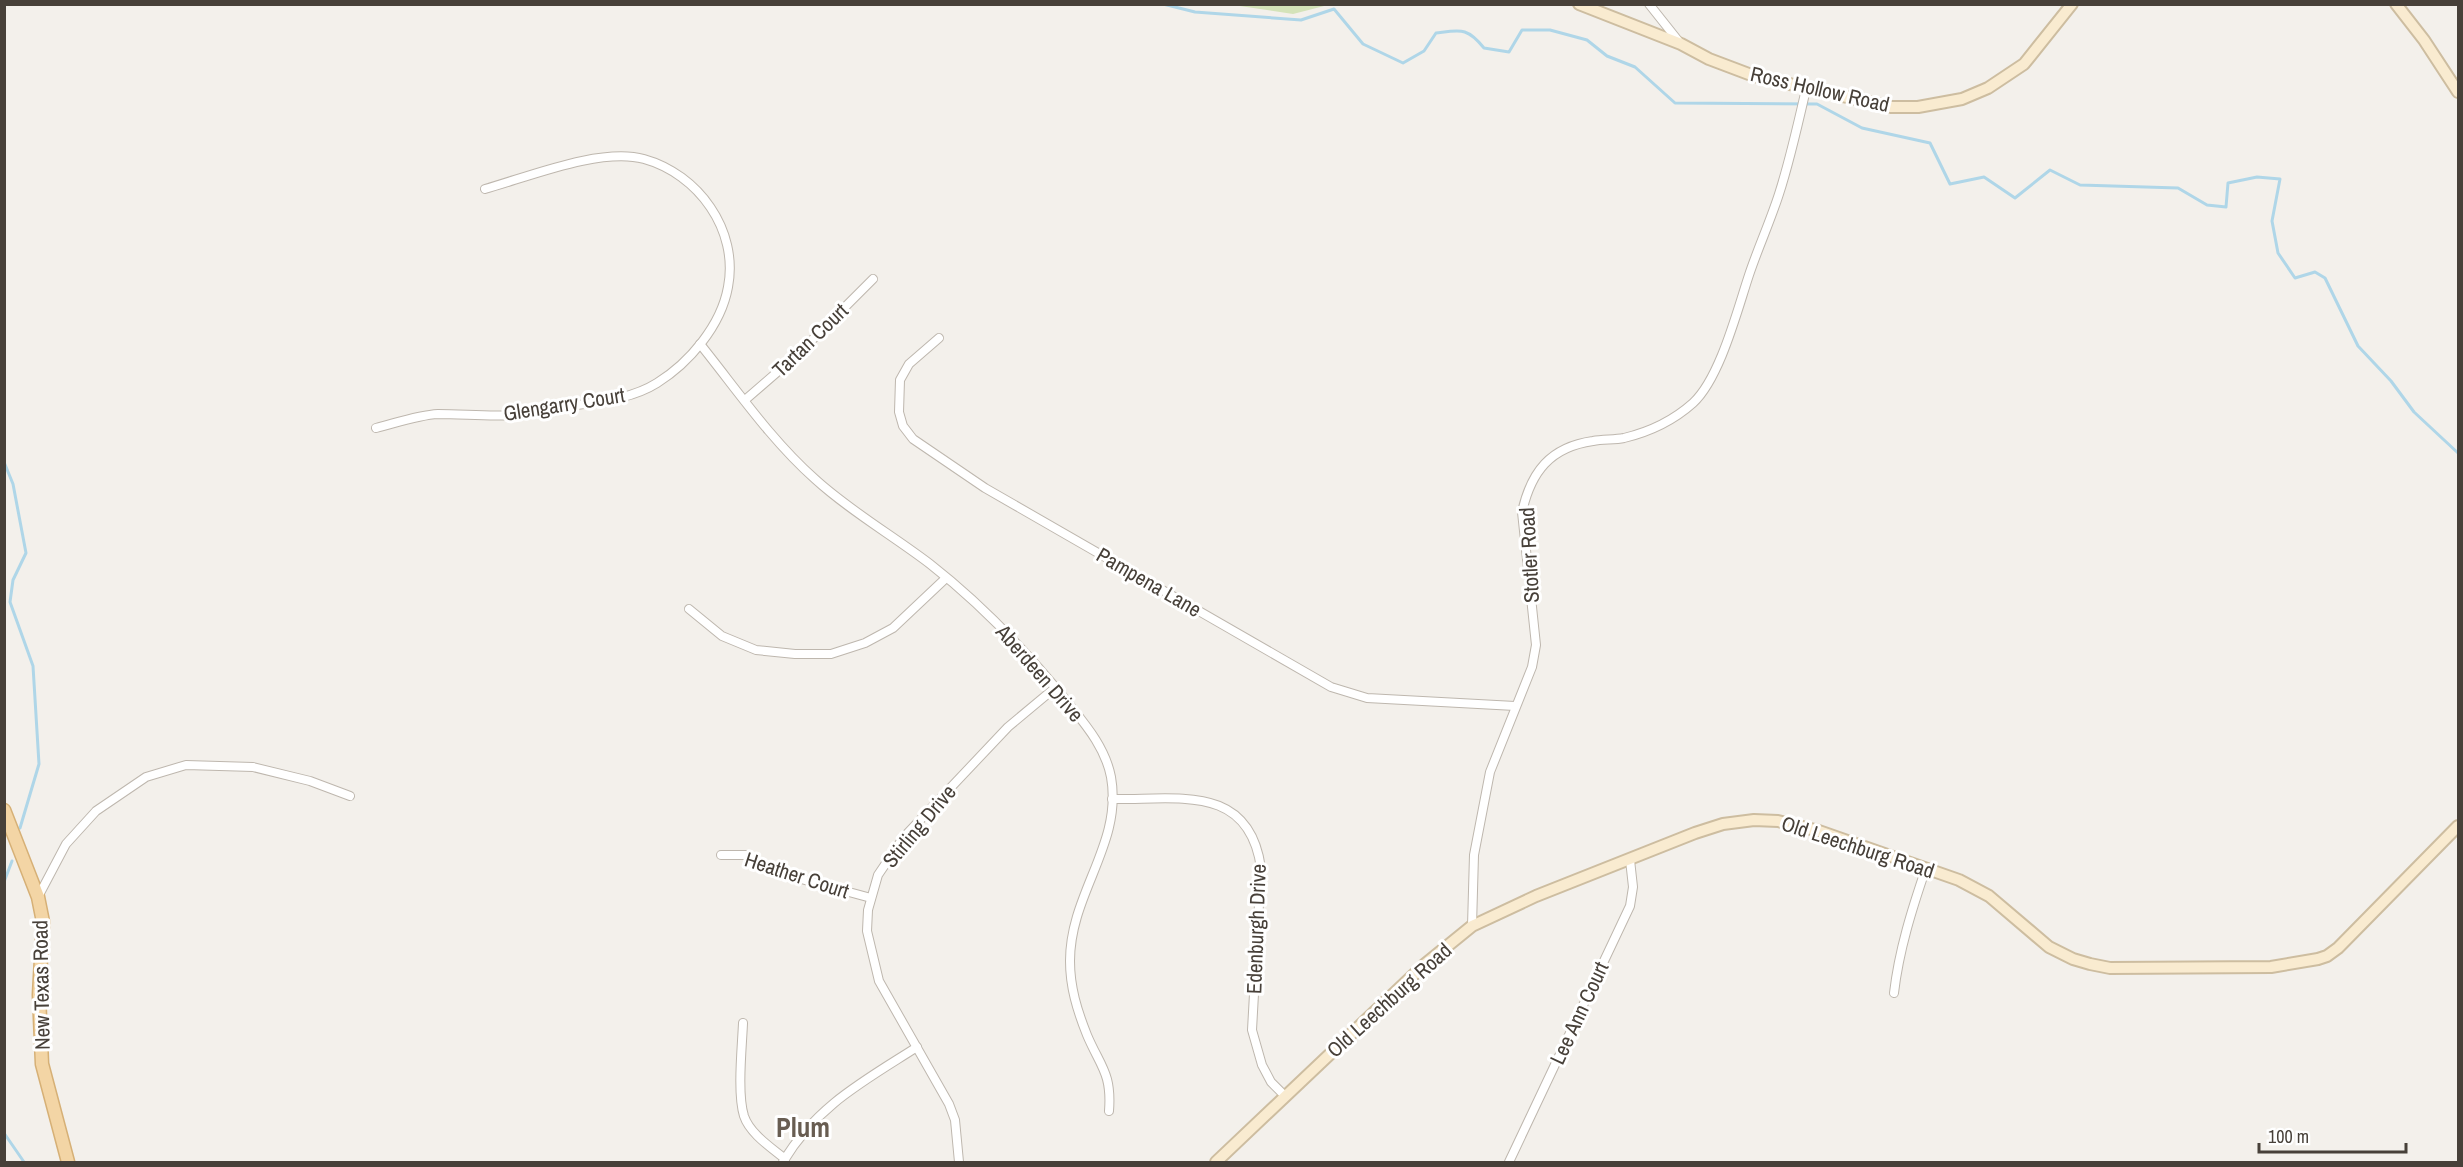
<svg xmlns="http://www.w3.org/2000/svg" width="2463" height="1167" viewBox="0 0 2463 1167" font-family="'Archivo Narrow',sans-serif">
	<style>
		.green { fill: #d4e3b9 }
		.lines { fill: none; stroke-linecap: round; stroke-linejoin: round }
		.stream { stroke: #afd6e8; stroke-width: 3 }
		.street-casing { stroke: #beb7ae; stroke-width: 10 }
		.secondary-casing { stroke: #cdbda0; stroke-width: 14 }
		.primary-casing { stroke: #d6b076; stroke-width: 15 }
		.street { stroke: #fff; stroke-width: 8 }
		.secondary { stroke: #f9ebd0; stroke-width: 10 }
		.primary { stroke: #f3d5a5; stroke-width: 12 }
		.labels { text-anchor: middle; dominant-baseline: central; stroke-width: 6; stroke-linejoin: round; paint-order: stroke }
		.street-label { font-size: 21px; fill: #474039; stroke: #fff }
		.district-label { font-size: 27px; font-weight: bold; fill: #685d52; stroke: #fff }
	</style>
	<rect width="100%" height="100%" fill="#f3f0eb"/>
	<path class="green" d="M1233,5L1328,4V5L1293,14Z"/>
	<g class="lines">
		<g class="stream">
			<path d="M1163,4L1195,12L1301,20L1334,9L1363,44L1403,63L1424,51L1436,33C1461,30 1467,27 1484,48L1509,52L1522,30H1550L1587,40L1607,56L1635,67L1675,103L1817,104L1862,128L1930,143L1950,184L1984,177L2015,198L2050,170L2080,185L2178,188L2207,205L2226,207L2228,183L2257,177L2280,179L2272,221L2278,253L2295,278L2315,272L2325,278L2358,346L2391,381L2414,412L2458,453"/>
			<path d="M4,385V390"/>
			<path d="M4,462L13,484L26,553L13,580L10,602L33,666L39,764L20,828"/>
			<path d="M4,882L12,861"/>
			<path d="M4,1133L24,1162"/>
		</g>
		<defs>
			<g id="street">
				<path d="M1649,4L1680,43"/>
				<path d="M939,338L909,364L900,380L899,412L903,426L913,439L985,488L1331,687L1367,698L1515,706"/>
				<path d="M700,344C737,390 771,440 815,479C850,511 892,535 930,564C980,603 1025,650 1065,699C1084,723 1105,746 1111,777C1123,844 1070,893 1070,961C1070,987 1077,1010 1087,1035C1100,1066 1112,1073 1109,1111"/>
				<path d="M745,400L797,355L873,279"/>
				<path d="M376,428C396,423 418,415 438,414C464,414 490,417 516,415C532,414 549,410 565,407C595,402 630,400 657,383C689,363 721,326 728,287C739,230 698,174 644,159C601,147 528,177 485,189"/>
				<path d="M689,609L722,636L756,650L795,654H831L865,643L893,628L946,578"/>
				<path d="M1112,799C1178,800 1249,783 1261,868L1252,1030L1262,1065L1271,1082L1285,1096"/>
				<path d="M721,855H746L768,867L801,879L871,898"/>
				<path d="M38,897L66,844L96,811L146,777L186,765L253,767L310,781L350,796"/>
				<path d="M1472,926L1474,855L1490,772L1532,667L1536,645L1522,512C1531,472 1550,447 1593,441C1603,439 1614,440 1624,438C1649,432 1674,420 1693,403C1720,378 1737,311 1749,275C1758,248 1770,222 1779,194C1790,160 1798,124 1806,89"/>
				<path d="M1894,993C1899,950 1912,909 1926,868"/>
				<path d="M743,1023C742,1048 737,1093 744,1116C750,1134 772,1148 785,1159"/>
				<path d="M783,1162C816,1106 864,1081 917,1047"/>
				<path d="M959,1162L955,1120L949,1104L879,981L867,931L868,910L878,875L903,838L1008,727L1056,687"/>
				<path d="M1509,1162L1630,906L1633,887L1630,860"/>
			</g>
			<g id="secondary">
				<path d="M1579,4L1681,44L1709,59L1754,76L1891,107H1918L1962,99L1988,88L2024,64L2072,4"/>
				<path d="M2396,4L2424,40L2458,92"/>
				<path d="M1216,1162L1424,965L1472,926L1536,896L1695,833L1723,824L1754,820L1778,821L1819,831L1959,880L1989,896L2049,947L2073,959L2090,964L2110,968L2271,967L2318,959L2327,956L2338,948L2458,826"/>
			</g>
			<path id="primary" d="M4,810L38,897L43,922L39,995L42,1064L68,1162"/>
		</defs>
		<use href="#street" class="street-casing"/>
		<use href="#secondary" class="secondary-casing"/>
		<use href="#primary" class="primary-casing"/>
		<use href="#street" class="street"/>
		<use href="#secondary" class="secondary"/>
		<use href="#primary" class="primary"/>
	</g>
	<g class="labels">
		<g class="street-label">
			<text transform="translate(1820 89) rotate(13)">Ross Hollow Road</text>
			<text transform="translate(810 340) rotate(-44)">Tartan Court</text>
			<text transform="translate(564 404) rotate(-9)">Glengarry Court</text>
			<text transform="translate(1529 555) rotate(-93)">Stotler Road</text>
			<text transform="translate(1149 582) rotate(30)">Pampena Lane</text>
			<text transform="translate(1040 673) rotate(49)">Aberdeen Drive</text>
			<text transform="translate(919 826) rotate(-50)">Stirling Drive</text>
			<text transform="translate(1858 847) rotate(18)">Old Leechburg Road</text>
			<text transform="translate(797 875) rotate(18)">Heather Court</text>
			<text transform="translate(1256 929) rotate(-88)">Edenburgh Drive</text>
			<text transform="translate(41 985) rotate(-91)">New Texas Road</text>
			<text transform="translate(1389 1000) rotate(-42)">Old Leechburg Road</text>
			<text transform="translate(1579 1013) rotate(-65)">Lee Ann Court</text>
		</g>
		<g class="district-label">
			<text x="803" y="1127">Plum</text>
		</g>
	</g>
	<rect width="2463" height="1167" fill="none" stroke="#474039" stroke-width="12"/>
	<path d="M2259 1143v9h147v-9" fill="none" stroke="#474039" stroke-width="3"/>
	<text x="2268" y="1143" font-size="18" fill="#474039" stroke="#ffffff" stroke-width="4.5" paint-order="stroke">100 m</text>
</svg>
